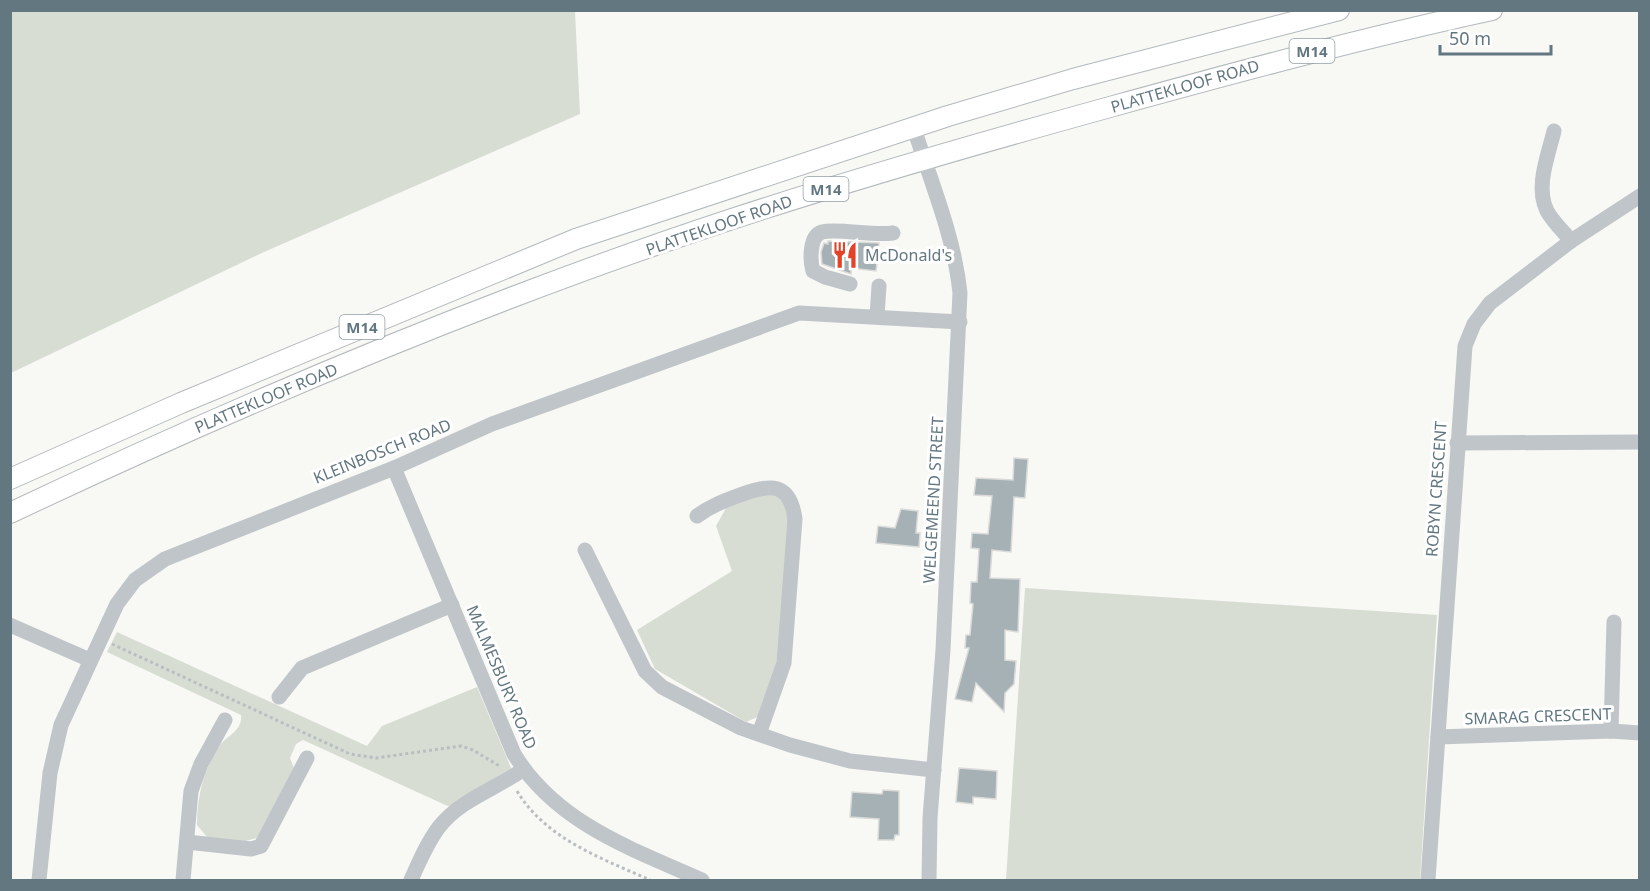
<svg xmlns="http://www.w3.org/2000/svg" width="1650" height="891" viewBox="0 0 1650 891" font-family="'Noto Sans',sans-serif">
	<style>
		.green { fill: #d8ddd4 }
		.building { fill: #a6b1b5; stroke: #dadad8; stroke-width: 1.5 }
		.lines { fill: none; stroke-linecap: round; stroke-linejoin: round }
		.major-casing { stroke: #b3b9bc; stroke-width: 22 }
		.path { stroke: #b9bec0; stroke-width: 3; stroke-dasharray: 3 3; stroke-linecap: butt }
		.minor { stroke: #bfc5c8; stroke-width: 15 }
		.major { stroke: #fff; stroke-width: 20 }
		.labels { text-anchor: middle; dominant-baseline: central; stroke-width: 6; stroke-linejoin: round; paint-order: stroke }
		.shield { fill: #fff; stroke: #92a0a7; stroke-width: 1.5 }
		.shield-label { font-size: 15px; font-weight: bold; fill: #637781 }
		.street-label { font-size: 16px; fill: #637781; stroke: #fff }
		.poi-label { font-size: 16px; fill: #637781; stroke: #fff; text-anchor: start }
	</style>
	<rect width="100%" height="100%" fill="#f8f8f5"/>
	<g class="green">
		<path d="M11,10L575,11L580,114L264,252L11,373Z"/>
		<path d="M766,492L779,497L789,510L780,658L760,716L746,722L655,669L637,630L732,571L716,526L726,508Z"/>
		<path d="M1025,588L1437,615L1420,880H1006Z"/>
		<path d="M117,632L367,746L382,726L477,687L512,770L452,808L303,740L296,744L290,758L295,771L257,838L242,842L207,837L197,825C197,797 203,772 218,748C225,736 243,732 241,715L107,652Z"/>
	</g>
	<g class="building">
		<path d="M828,241L879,243L876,271L851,268V274L822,264L821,252L824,243L828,244Z"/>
		<path d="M1014,458L1028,459L1025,498L1014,497L1011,552L992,550L990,578L1020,579L1018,632L1005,630V660L1016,661L1014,684L1005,693L1004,712L976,683L972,702L955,699L969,648H965L966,635H970L973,604L970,603L971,582H977L979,549L971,548L972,533L988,534L992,496L974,495L976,478L1013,480Z"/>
		<path d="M901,509L918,511L916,533H920L919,547L876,543L878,526L895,528Z"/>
		<path d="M959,768L997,771L996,799L973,797V804L956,802Z"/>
		<path d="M883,790L899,791V835H895L894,840H878L879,819L850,817L852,792L882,794Z"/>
	</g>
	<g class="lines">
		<defs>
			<g id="major">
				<path d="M10,479L181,403L576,239L948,116L1073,79L1339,10"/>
				<path d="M10,513C245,402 486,300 732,219C857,178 983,142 1110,107C1237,72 1363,38 1492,10"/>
			</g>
		</defs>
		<use href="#major" class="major-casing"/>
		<g class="path">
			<path d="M112,644L350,754L376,758L461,746L473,750L501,767"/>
			<path d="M517,791C546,839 601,858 650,880"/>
		</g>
		<g class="minor">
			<path d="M914,128C931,183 954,235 960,293L943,650L930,818L929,880"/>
			<path d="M1554,131C1548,156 1535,187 1547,211C1553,222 1564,232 1571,241"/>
			<path d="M850,284L825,277L813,271C810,261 809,236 822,232C837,228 872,236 893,233"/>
			<path d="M877,316L879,286"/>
			<path d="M1457,443L1640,442"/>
			<path d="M394,468L514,754C556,823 632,849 702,880"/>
			<path d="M697,516C710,506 724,501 740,495C769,484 790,481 795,519L784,663L759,734"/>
			<path d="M585,550L645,671L662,687L741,728L790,745L850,761L934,770"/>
			<path d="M10,625L90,660"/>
			<path d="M279,697L302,668L452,605"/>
			<path d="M1611,731L1614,622"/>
			<path d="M1438,737L1611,731L1640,733"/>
			<path d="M187,842L251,849L261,846L307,758"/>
			<path d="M39,880L50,773L61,725L117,604L135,580L165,559L394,468L492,424L799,313L960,322"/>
			<path d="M183,880L191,791L201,764L225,720"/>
			<path d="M411,880C419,862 427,843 439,827C461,799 496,789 524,769"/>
			<path d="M1428,880L1465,346L1474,324L1490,303L1571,241L1640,196"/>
		</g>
		<use href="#major" class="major"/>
	</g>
	<defs>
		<symbol id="restaurant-bare" viewBox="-9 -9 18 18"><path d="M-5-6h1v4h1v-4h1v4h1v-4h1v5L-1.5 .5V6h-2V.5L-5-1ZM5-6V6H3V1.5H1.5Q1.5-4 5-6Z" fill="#e44229" stroke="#fff" stroke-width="2.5" paint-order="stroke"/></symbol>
	</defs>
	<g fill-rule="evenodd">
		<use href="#restaurant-bare" x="826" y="236" width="38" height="38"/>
	</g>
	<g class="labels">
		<g class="shield">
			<rect x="1289.5" y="39" width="45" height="24" rx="4.5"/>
			<rect x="803.5" y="177" width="45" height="24" rx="4.5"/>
			<rect x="339.5" y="315" width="45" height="24" rx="4.5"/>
		</g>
		<g class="shield-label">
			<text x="1312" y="51">M14</text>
			<text x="826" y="189">M14</text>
			<text x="362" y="327">M14</text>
		</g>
		<g class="street-label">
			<text transform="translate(1185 86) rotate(-16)">PLATTEKLOOF ROAD</text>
			<text transform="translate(719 225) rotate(-19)">PLATTEKLOOF ROAD</text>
			<text transform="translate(266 398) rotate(-23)">PLATTEKLOOF ROAD</text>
			<text transform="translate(382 451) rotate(-22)">KLEINBOSCH ROAD</text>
			<text transform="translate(1436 489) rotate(-86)">ROBYN CRESCENT</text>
			<text transform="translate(933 500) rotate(-87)">WELGEMEEND STREET</text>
			<text transform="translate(502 677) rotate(67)">MALMESBURY ROAD</text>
			<text transform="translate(1538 716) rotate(-2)">SMARAG CRESCENT</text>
		</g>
		<g class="poi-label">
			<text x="865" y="255">McDonald's</text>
		</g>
	</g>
	<rect width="1650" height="891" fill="none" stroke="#637781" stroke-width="24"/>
	<path d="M1440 45v9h111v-9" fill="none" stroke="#637781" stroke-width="3"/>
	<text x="1449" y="45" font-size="18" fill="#637781" stroke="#ffffff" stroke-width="4.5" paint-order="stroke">50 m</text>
</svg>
